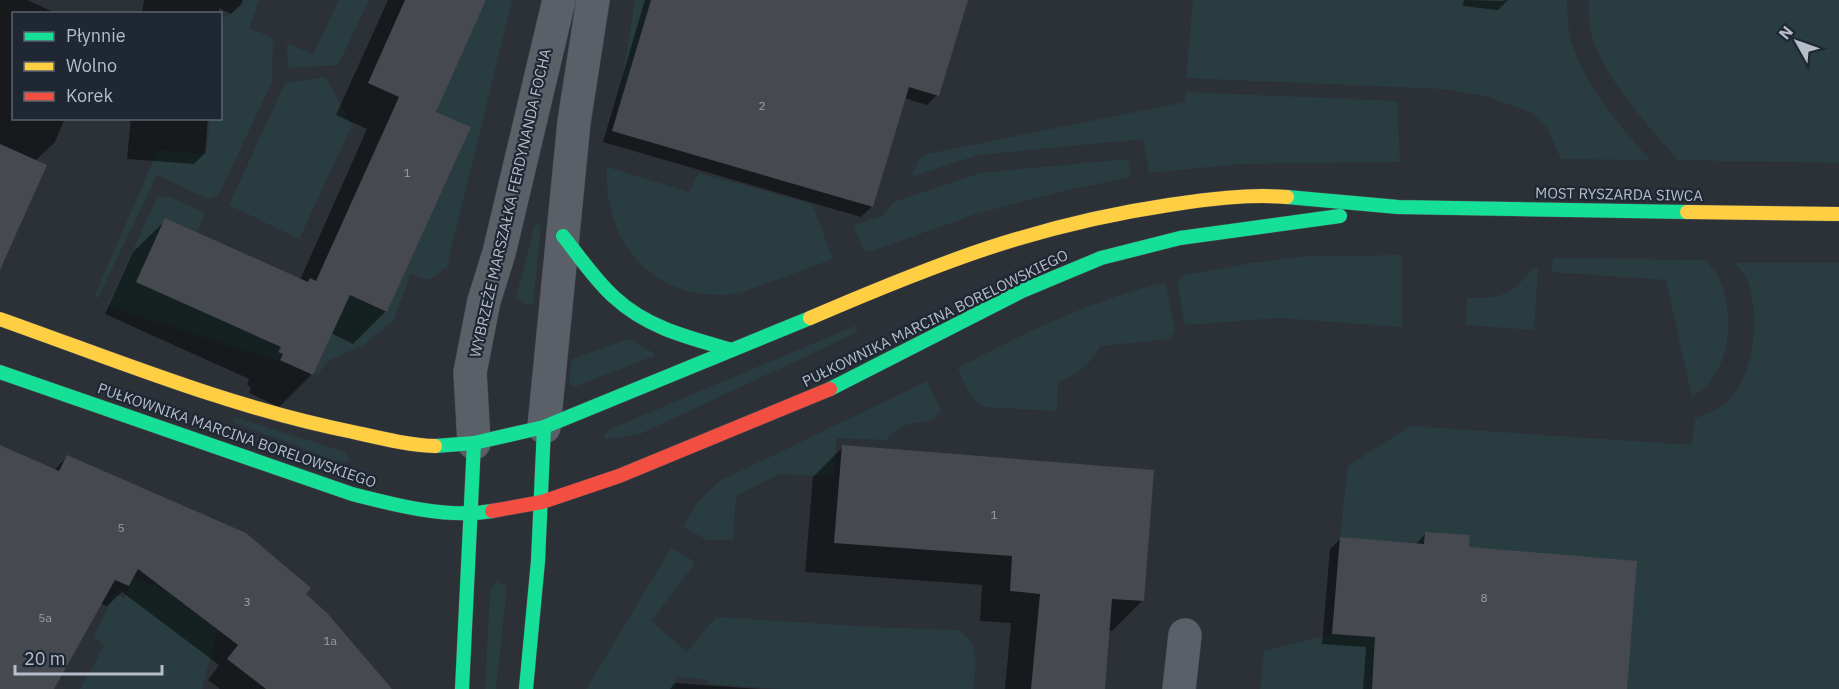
<svg xmlns="http://www.w3.org/2000/svg" width="1839" height="689" viewBox="0 0 1839 689" font-family="'IBM Plex Sans',sans-serif">
	<style>
		.green { fill: #293c3f }
		.shadow { fill: #0007 }
		.building { fill: #464a50 }
		.lines { fill: none; stroke-linecap: round; stroke-linejoin: round }
		.street-casing { stroke: #4a4d53; stroke-width: 34 }
		.fast-casing { stroke: #4a4d53; stroke-width: 15 }
		.slow-casing { stroke: #4a4d53; stroke-width: 15 }
		.jam-casing { stroke: #4a4d53; stroke-width: 15 }
		.street { stroke: #5b5f67; stroke-width: 33 }
		.fast { stroke: #16e098; stroke-width: 14 }
		.slow { stroke: #ffcf43; stroke-width: 14 }
		.jam { stroke: #f24e42; stroke-width: 14 }
		.labels { text-anchor: middle; dominant-baseline: central; stroke-width: 4.5; stroke-linejoin: round; paint-order: stroke }
		.number-label { font-size: 12px; fill: #9aa0ab }
		.street-label { font-size: 15px; fill: #b6bdc9; stroke: #1f2733 }
	</style>
	<rect width="100%" height="100%" fill="#2c3138"/>
	<g class="green">
		<path d="M244,0H259L249,28L273,38L272,82L218,196L208,199L157,175L98,298L94,297L158,150L206,154L210,119L220,118L221,20L243,4Z"/>
		<path d="M339,0H369L338,65L291,68L288,65L287,43L313,54Z"/>
		<path d="M486,0H512L447,267L429,280L410,274L394,320L362,346L329,360L318,374L107,306L157,198L168,196L205,213L197,232L165,218L281,347L279,353L316,369L350,295L387,312L471,127L436,112Z"/>
		<path d="M635,0H651L615,124Z"/>
		<path d="M1193,0H1567C1567,16 1568,35 1574,50C1590,92 1621,127 1650,160L1561,159L1548,129L1532,113L1486,96L1442,89L1186,78Z"/>
		<path d="M1589,0H1839V163L1678,160C1649,126 1606,81 1592,37C1589,26 1588,11 1589,0Z"/>
		<path d="M325,77L352,125L299,239L229,205L285,83Z"/>
		<path d="M1186,92L1397,101L1400,162L1239,164L1149,173L1143,139L978,155L911,177L920,157L927,154L1185,102Z"/>
		<path d="M1128,159L1131,177L1059,192L976,214L869,252L863,249L853,225L882,216L894,202L980,173Z"/>
		<path d="M607,167L689,192L699,173L812,204L833,259L740,293C658,306 603,246 607,167Z"/>
		<path d="M535,225H541L533,305L525,304L516,297Z"/>
		<path d="M1402,255V327L1280,318L1185,325L1177,281L1184,275L1252,263L1311,256Z"/>
		<path d="M1553,258L1706,260C1710,266 1716,272 1719,279C1736,318 1731,374 1692,397L1666,280L1552,272Z"/>
		<path d="M1734,263H1839V689H1260L1264,651L1332,634L1340,537L1348,466L1410,426L1692,445L1695,418C1706,414 1719,410 1728,401C1756,372 1761,314 1746,277C1744,272 1738,267 1734,263Z"/>
		<path d="M1533,268H1538L1534,330L1466,325L1467,298C1504,298 1510,296 1533,268Z"/>
		<path d="M1165,282L1175,331L1169,339L1100,346C1088,367 1080,372 1058,382L1057,411L984,407C969,400 965,383 958,368C1024,333 1092,300 1165,282Z"/>
		<path d="M855,326L858,332L640,434L607,439L603,437L608,430Z"/>
		<path d="M628,339L654,353V356L574,387L571,386L569,382L572,359Z"/>
		<path d="M927,381L941,410L933,420C914,423 898,423 887,440L837,438L833,477L779,474L736,496L733,540H707L683,527L697,503L720,481Z"/>
		<path d="M235,417L345,452L350,459L346,463L333,460L233,422Z"/>
		<path d="M671,548L692,560L694,565L651,621L687,652L716,617L871,627L957,630C981,643 976,666 973,689H782L708,684V680L676,676L674,689H586Z"/>
		<path d="M134,577L168,591L217,630L202,689H80L104,646L94,637L114,594L125,598Z"/>
		<path d="M497,582L506,586V596L496,689H485L490,593L491,587Z"/>
	</g>
	<g class="shadow">
		<path d="M0,0H27L58,14H14V118H65L55,142L35,161L0,266Z"/>
		<path d="M144,0H242V3L231,14L219,8V14H142Z"/>
		<path d="M388,0H485L434,112L386,311L353,344L331,333L312,374L279,407L249,393L251,387L247,385L249,379L105,314L133,252L166,220L300,280L367,129L336,115Z"/>
		<path d="M645,0H966L937,95L927,105L904,98L872,206L861,217L603,142Z"/>
		<path d="M1464,0L1501,1L1508,0L1498,10L1463,6Z"/>
		<path d="M131,118H208L205,153L194,164L127,159Z"/>
		<path d="M0,447L54,470L67,457L304,594L369,689H220L208,680L219,665L122,592L107,606L100,603L52,689H0Z"/>
		<path d="M843,447L1142,601L1112,631L1108,630L1104,689H1005L1011,623L980,621L982,585L805,572L813,477Z"/>
		<path d="M1425,534L1468,548L1625,689H1363L1366,647L1322,644L1330,549L1340,539L1415,545Z"/>
		<path d="M675,683L760,689H670Z"/>
	</g>
	<g class="building">
		<path d="M405,0H486L436,112L471,127L387,312L350,295L313,375L280,360L283,354L278,352L281,347L136,282L165,218L308,282L310,278L316,281L399,97L368,83Z"/>
		<path d="M651,0H968L939,96L909,87L873,207L612,131Z"/>
		<path d="M0,144L47,165L0,270Z"/>
		<path d="M0,445L59,471L67,455L246,533L311,588L306,594L328,614L392,689H266L227,659L238,645L138,569L129,586L115,580L54,689H0Z"/>
		<path d="M842,445L1154,470L1144,601L1112,599L1105,689H1031L1040,594L1010,591L1012,556L834,543Z"/>
		<path d="M1425,532L1470,535L1469,547L1637,561L1627,689H1372L1375,637L1332,634L1340,537L1424,544Z"/>
	</g>
	<g class="lines">
		<defs>
			<g id="street">
				<path d="M544,427L574,122L593,0"/>
				<path d="M474,443L470,372L484,301L499,253L559,0"/>
				<path d="M1179,689L1185,635"/>
			</g>
			<g id="fast">
				<path d="M1287,197L1398,207L1687,212"/>
				<path d="M563,236C579,256 595,280 614,297C647,328 690,338 732,350"/>
				<path d="M0,372L352,494C395,505 448,519 492,511"/>
				<path d="M830,389L1022,291L1101,258L1180,238L1340,216"/>
				<path d="M435,446L474,443L544,427L810,318"/>
				<path d="M462,689L474,443"/>
				<path d="M526,689L538,561L544,427"/>
			</g>
			<g id="slow">
				<path d="M1687,212L1839,214"/>
				<path d="M810,318C868,293 928,268 988,248C1046,229 1108,214 1169,205C1208,199 1248,194 1287,197"/>
				<path d="M0,319C116,360 232,408 353,432C380,438 408,445 435,446"/>
			</g>
			<path id="jam" d="M492,511L542,502L619,476L830,389"/>
		</defs>
		<use href="#street" class="street-casing"/>
		<use href="#fast" class="fast-casing"/>
		<use href="#slow" class="slow-casing"/>
		<use href="#jam" class="jam-casing"/>
		<use href="#street" class="street"/>
		<use href="#fast" class="fast"/>
		<use href="#slow" class="slow"/>
		<use href="#jam" class="jam"/>
	</g>
	<g class="labels">
		<g class="number-label">
			<text x="762" y="105">2</text>
			<text x="407" y="172">1</text>
			<text x="994" y="514">1</text>
			<text x="121" y="527">5</text>
			<text x="1484" y="597">8</text>
			<text x="247" y="601">3</text>
			<text x="45" y="617">5a</text>
			<text x="330" y="640">1a</text>
		</g>
		<g class="street-label">
			<text transform="translate(1619 194) rotate(1)">MOST RYSZARDA SIWCA</text>
			<text transform="translate(510 203) rotate(-77)">WYBRZEŻE MARSZAŁKA FERDYNANDA FOCHA</text>
			<text transform="translate(935 318) rotate(-26)">PUŁKOWNIKA MARCINA BORELOWSKIEGO</text>
			<text transform="translate(237 435) rotate(19)">PUŁKOWNIKA MARCINA BORELOWSKIEGO</text>
		</g>
	</g>
	<rect x="12" y="12" width="210" height="108" fill="#1f2733" stroke="#5b636f" stroke-width="1.5"/>
	<rect x="24" y="32" width="30" height="9" fill="#16e098" stroke="#5b636f" stroke-width="1.5"/>
	<text x="66" y="42" font-size="18" fill="#b6bdc9">Płynnie</text>
	<rect x="24" y="62" width="30" height="9" fill="#ffcf43" stroke="#5b636f" stroke-width="1.5"/>
	<text x="66" y="72" font-size="18" fill="#b6bdc9">Wolno</text>
	<rect x="24" y="92" width="30" height="9" fill="#f24e42" stroke="#5b636f" stroke-width="1.5"/>
	<text x="66" y="102" font-size="18" fill="#b6bdc9">Korek</text>
	<g transform="translate(1797 42) rotate(310)" stroke="#1f2733" stroke-width="4.5" paint-order="stroke">
	<path d="M0-4.5L10 22L0 15L-10 22Z" fill="#b6bdc9"/>
	<text y="-9" font-size="16" font-weight="bold" text-anchor="middle" fill="#b6bdc9">N</text>
	</g>
	<path d="M15 665v9h147v-9" fill="none" stroke="#b6bdc9" stroke-width="3"/>
	<text x="24" y="665" font-size="18" fill="#b6bdc9" stroke="#1f2733" stroke-width="4.5" paint-order="stroke">20 m</text>
</svg>
